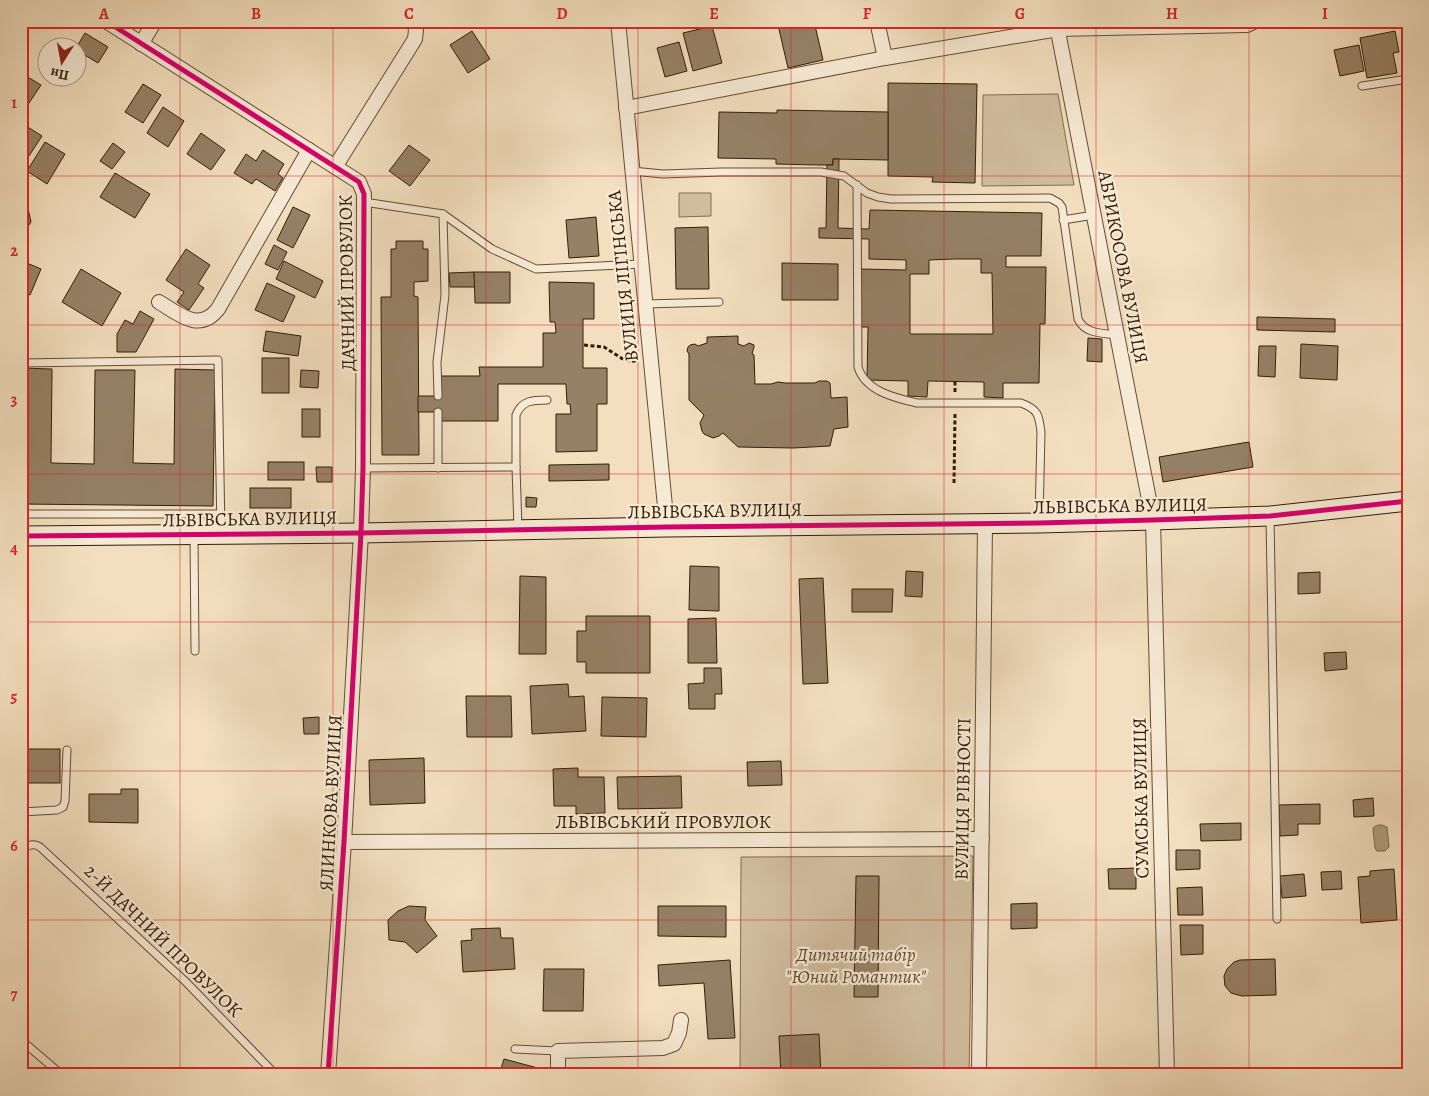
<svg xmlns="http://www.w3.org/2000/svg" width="1429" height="1096" viewBox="0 0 1429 1096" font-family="Alegreya,serif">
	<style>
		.green { fill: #d2be9f; stroke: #826d52 }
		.water { fill: #b19d80; stroke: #7e694f }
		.building { fill: #968166; stroke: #321c05; fill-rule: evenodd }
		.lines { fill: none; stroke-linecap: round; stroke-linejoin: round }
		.service-casing { stroke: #624d34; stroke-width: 9 }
		.minor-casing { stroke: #624d34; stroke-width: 16 }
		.secondary-casing { stroke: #321c05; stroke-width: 21 }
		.path { stroke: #321c05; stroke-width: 3; stroke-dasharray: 4 2.5; stroke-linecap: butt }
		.service { stroke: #f7ead5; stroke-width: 7 }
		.minor { stroke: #f7ead5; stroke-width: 14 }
		.secondary { stroke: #f7ead5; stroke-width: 19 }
		.cycleway-casing { stroke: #f7ead5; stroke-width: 8 }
		.cycleway { stroke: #d6006c; stroke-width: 5 }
		.grid { fill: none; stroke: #d62828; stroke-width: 1; stroke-opacity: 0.55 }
		.labels { text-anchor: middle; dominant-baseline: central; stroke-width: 4.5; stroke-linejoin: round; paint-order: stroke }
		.street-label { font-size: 19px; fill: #321c05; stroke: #f7ead5 }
		.park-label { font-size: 19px; font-style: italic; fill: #624d33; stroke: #f7ead5 }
		.neatline { fill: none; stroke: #d62828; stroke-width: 2 }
		.grid-label { font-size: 16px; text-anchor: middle; font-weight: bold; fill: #d62828 }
	</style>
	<rect width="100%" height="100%" fill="#f3dfbf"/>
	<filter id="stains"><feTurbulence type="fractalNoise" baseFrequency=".004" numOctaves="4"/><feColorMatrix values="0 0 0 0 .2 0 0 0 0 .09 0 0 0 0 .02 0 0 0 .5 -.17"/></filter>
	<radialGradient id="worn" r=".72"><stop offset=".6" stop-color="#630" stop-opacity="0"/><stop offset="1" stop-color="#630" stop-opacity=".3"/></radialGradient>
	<g class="green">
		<path d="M1058,94L1074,185L982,186L983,95Z"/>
		<path d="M679,193H711V216L679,217Z"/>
		<path d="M973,856L969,1075H740L741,857Z"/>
	</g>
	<path class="water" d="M1378,825H1382L1387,827L1389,847L1385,851H1377L1375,848L1373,829L1374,827Z"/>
	<g class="building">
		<path d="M792,21H814L823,60L788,68L778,25Z"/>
		<path d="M712,26L722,63L693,71L683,33Z"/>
		<path d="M472,31L490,59L468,73L450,45Z"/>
		<path d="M1395,31L1399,52L1393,53L1397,73L1367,78L1360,38Z"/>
		<path d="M85,33L108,47L98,63L78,51V48H76Z"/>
		<path d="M679,42L687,71L665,77L657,48Z"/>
		<path d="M1359,45L1364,71L1340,76L1334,50Z"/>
		<path d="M21,73L41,85L25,109L21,106Z"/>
		<path d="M48,78H67L62,86Z"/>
		<path d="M888,83L977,84L975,183L932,182L933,177L888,176Z"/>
		<path d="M143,84L161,95L143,123L125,112Z"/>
		<path d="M163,107L184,121L168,147L147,133Z"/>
		<path d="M777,110L888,112V160L833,159V165H819L776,164V159L718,158L719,112L777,113Z"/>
		<path d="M23,124L42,136L21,168V127Z"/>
		<path d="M201,133L225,150L211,170L187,154Z"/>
		<path d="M45,142L65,154L47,184L27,171Z"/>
		<path d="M113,143L125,152L112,169L100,161Z"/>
		<path d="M409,145L430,160L410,186L389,171Z"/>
		<path d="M263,150L284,164L278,174L283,178L275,191L256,179L252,184L234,173L246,154L256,161Z"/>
		<path d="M833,159H839L838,228L869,229L870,210L1042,213L1041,256H1006V267H1046L1045,324H1040L1039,383H1003V398L984,397V382L928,381L927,397L908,396V381L867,380L868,327H860L861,269L906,270V260L869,259V239L819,238V228H826L827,165H833ZM955,259H981V273H992L993,334H910V274H929V260Z"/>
		<path d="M115,173L150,194L135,218L100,197Z"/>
		<path d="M21,188L28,192L27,204L31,222L27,228L21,229Z"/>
		<path d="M293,207L310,215L293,248L277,240Z"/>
		<path d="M596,217L599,256L569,258L566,220Z"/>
		<path d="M708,227L709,289H676L675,228Z"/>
		<path d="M396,241H423V249H428V281L414,282V296L418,297L419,455H382L381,297H391V249H396Z"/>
		<path d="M274,245L287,252L278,270L265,264Z"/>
		<path d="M186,249L210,265L198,284L204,288L189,310L177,302L184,292L166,280Z"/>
		<path d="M22,261L41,269L30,295L21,291Z"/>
		<path d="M284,261L323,281L315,298L276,279Z"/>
		<path d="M782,263L838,264V300H782Z"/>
		<path d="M81,269L121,293L102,326L62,302Z"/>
		<path d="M474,272L475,287H450L449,273Z"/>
		<path d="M474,272H510V303H475Z"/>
		<path d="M549,282L594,283V319H583V368H607V404H597V451L556,452V414H571L570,404H567L566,384H498V421H441V412H418V396H441V376H480L479,367H543V333H556L555,322H550Z"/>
		<path d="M267,283L295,296L283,322L255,310Z"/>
		<path d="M140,311L154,319L136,352H117V334L125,320L133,324Z"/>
		<path d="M1257,317L1335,319V332L1257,330Z"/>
		<path d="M266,331L301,336L298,356L263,351Z"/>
		<path d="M738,336V344L744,346L749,343L754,345V347L752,354L754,355L755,384H771L778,382L785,383H815L819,381H827L830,383L831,398L847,397L848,427L834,429L830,446L793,448L738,447L723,433L719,436L713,438L704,434L702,431L700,423L704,415L689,400V354L687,351L688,347L690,345L695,344L698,346L707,343V337Z"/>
		<path d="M1088,338L1102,339V362L1087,361Z"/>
		<path d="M1301,344L1338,346L1337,380L1300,378Z"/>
		<path d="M1259,346H1276L1275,377L1258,376Z"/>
		<rect x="262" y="358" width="27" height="35"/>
		<path d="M21,368L52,369L51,463L94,464L95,370H135L133,463L174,464L175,369L215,370L213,506L21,504Z"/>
		<path d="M301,370L319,371L318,388L300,387Z"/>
		<rect x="302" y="409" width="18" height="28"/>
		<path d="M1249,442L1253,467L1163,482L1159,457Z"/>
		<rect x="268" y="462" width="36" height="18"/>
		<path d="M609,464V480L549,481V465Z"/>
		<path d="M316,467H332V482H317Z"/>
		<rect x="250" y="488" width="41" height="20"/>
		<path d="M526,497L537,498L536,507H526Z"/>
		<path d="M690,566L719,567V611L689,610Z"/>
		<path d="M906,571L923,572L922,597L905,596Z"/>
		<path d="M1320,572V593L1298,594V573Z"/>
		<path d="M520,576L546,577V654H519Z"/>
		<path d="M823,578L828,683L803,684L799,579Z"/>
		<path d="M852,589H893L892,612H852Z"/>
		<path d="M586,616H650V673H586V662H577V631H586Z"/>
		<path d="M716,618L717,663H688V619Z"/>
		<path d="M1346,652L1347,669L1325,671L1324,653Z"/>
		<path d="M704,668H721L722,694H715V709H689L688,684L704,683Z"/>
		<path d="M568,684L569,697L584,696L586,731L532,734L530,686Z"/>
		<path d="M466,696H511L512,737H467Z"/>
		<path d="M602,697L647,698L646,737L601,736Z"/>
		<path d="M319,717V734H304L303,718Z"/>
		<rect x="21" y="749" width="39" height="34"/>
		<path d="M424,758L425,803L370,805L369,760Z"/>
		<path d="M781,761L782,785L748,786L747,762Z"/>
		<path d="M578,768V777H604L605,813L576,814V806H554L553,769Z"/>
		<path d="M681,776L682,808L618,809L617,777Z"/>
		<path d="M121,789H138V823L89,822V794H121Z"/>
		<path d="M1373,798L1374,816L1354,817L1353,800Z"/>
		<path d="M1320,804V824H1298V835L1280,836L1279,805Z"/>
		<path d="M1241,823V840L1201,841L1200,824Z"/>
		<path d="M1176,850H1200V869L1176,870Z"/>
		<path d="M1136,868V889H1109L1108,869Z"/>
		<path d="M1394,869L1397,920L1361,923L1358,877L1370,876V871Z"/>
		<path d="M1341,871L1342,889L1322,890L1321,872Z"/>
		<path d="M1304,874L1306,896L1282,898L1280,876Z"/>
		<path d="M856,876H879L878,997H854Z"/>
		<path d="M1202,887L1203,915H1178L1177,888Z"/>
		<path d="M1037,903V928L1011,929V904Z"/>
		<path d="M409,906L426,907L425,920L437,936L417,953L405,942L389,940L388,920L398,911Z"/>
		<path d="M658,906H726V937L658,936Z"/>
		<path d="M1180,925H1203V954L1181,955Z"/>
		<path d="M500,928L501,938H513L515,969L463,972L461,941L472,940L471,929Z"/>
		<path d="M1275,959L1276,995L1242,996L1231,993L1225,986L1224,976L1227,969L1234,962L1240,960Z"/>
		<path d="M730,960L735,1038L708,1039L704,983L659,986L658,965Z"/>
		<path d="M544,969H584L583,1011H543Z"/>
		<path d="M819,1034L821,1075H781L779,1036Z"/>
		<path d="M504,1059L549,1071L548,1075H499Z"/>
	</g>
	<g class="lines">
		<defs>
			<g id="service">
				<path d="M1362,86L1408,79"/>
				<path d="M632,171L663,174L721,172H821L844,176L867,193L878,197L891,199L1050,198L1059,203L1062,207L1078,319C1085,334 1102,333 1117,335"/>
				<path d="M857,185L858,367C865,391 895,398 917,403H1021C1038,409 1039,415 1041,432L1039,521"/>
				<path d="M364,202L443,214L492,249L536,269L641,264"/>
				<path d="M1063,220L1094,215"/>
				<path d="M645,304L719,302"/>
				<path d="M21,363L218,360L221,533"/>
				<path d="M438,396L437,362L445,295L443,214"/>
				<path d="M438,412V468"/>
				<path d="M363,468L516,467"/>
				<path d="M21,514H220"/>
				<path d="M1270,517L1277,919"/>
				<path d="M518,529L516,467V415C522,400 533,400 547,400"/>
				<path d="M194,536L195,651"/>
				<path d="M21,812L57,810L63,807L65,801L67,750"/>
				<path d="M21,850C28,846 33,842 40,847L186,982L276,1075"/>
				<path d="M21,1040L62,1075"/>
				<path d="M515,1049L558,1051"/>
			</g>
			<g id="minor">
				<path d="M106,21L359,182L364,194L363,468L361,533L344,842L328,1075"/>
				<path d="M618,21L667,527"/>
				<path d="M877,21L885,58"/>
				<path d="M1056,21L1153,520L1167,1075"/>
				<path d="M141,44L155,21"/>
				<path d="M626,108L885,58L1058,29L1247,25L1255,21"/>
				<path d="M335,167L415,39L416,30L414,21"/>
				<path d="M159,302C179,314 199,333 218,309L309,150"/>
				<path d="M344,842L982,839"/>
				<path d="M558,1075V1051L663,1048L674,1044L679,1033L681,1020"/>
				<path d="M979,1075L985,523"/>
			</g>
			<path id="secondary" d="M21,536L361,533L667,527L1039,523L1153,520L1270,516L1408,501"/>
		</defs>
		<use href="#service" class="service-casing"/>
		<use href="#minor" class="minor-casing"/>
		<use href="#secondary" class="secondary-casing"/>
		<g class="path">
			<path d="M584,345L604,347L626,361H637"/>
			<path d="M955,392V381"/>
			<path d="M954,483L955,414"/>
		</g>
		<use href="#service" class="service"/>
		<use href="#minor" class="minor"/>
		<use href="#secondary" class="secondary"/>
		<defs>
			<g id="cycleway">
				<path d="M106,21L359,182L364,194L363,468L361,533L344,842L328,1075"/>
				<path d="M21,536L361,533L667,527L1039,523L1153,520L1270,516L1408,501"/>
			</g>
		</defs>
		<use href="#cycleway" class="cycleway-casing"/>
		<use href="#cycleway" class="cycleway"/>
	</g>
	<path class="grid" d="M180,21V1075M333,21V1075M486,21V1075M638,21V1075M791,21V1075M944,21V1075M1096,21V1075M1249,21V1075M21,176H1408M21,325H1408M21,474H1408M21,622H1408M21,771H1408M21,920H1408"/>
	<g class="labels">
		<g class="street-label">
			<text transform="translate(1123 267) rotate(79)">АБРИКОСОВА ВУЛИЦЯ</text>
			<text transform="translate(623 276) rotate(-96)">ВУЛИЦЯ ЛІГІНСЬКА</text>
			<text transform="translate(347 283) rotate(-91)">ДАЧНИЙ ПРОВУЛОК</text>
			<text transform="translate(1120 506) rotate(-1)">ЛЬВІВСЬКА ВУЛИЦЯ</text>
			<text transform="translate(715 511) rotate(-1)">ЛЬВІВСЬКА ВУЛИЦЯ</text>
			<text transform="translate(250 519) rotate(-1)">ЛЬВІВСЬКА ВУЛИЦЯ</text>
			<text transform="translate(1141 798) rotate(-91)">СУМСЬКА ВУЛИЦЯ</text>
			<text transform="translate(963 799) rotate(-89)">ВУЛИЦЯ РІВНОСТІ</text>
			<text transform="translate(331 803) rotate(-87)">ЯЛИНКОВА ВУЛИЦЯ</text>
			<text x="663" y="822">ЛЬВІВСЬКИЙ ПРОВУЛОК</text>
			<text transform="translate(163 941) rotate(44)">2-Й ДАЧНИЙ ПРОВУЛОК</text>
		</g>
		<g class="park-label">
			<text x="856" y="955">Дитячий табір<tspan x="856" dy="22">"Юний Романтик"</tspan></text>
		</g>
	</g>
	<rect width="1429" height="1096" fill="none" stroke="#f3dfbf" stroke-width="55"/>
	<g transform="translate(62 62) rotate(191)"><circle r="24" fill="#f7ead5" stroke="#a89882"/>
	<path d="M0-4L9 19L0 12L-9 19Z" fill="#8f2418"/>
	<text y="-8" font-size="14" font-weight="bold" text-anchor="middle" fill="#321c05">Пн</text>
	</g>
	<rect x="28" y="28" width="1374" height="1040" class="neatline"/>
	<g class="grid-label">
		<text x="104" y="19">A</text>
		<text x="256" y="19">B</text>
		<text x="409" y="19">C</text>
		<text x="562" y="19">D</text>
		<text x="714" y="19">E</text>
		<text x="867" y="19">F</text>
		<text x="1020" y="19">G</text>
		<text x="1172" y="19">H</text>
		<text x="1325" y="19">I</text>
		<text x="14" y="108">1</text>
		<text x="14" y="256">2</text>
		<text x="14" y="405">3</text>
		<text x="14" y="554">4</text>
		<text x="14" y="702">5</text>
		<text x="14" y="851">6</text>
		<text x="14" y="1000">7</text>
	</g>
	<rect width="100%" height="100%" filter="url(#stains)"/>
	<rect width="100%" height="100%" fill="url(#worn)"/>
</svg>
